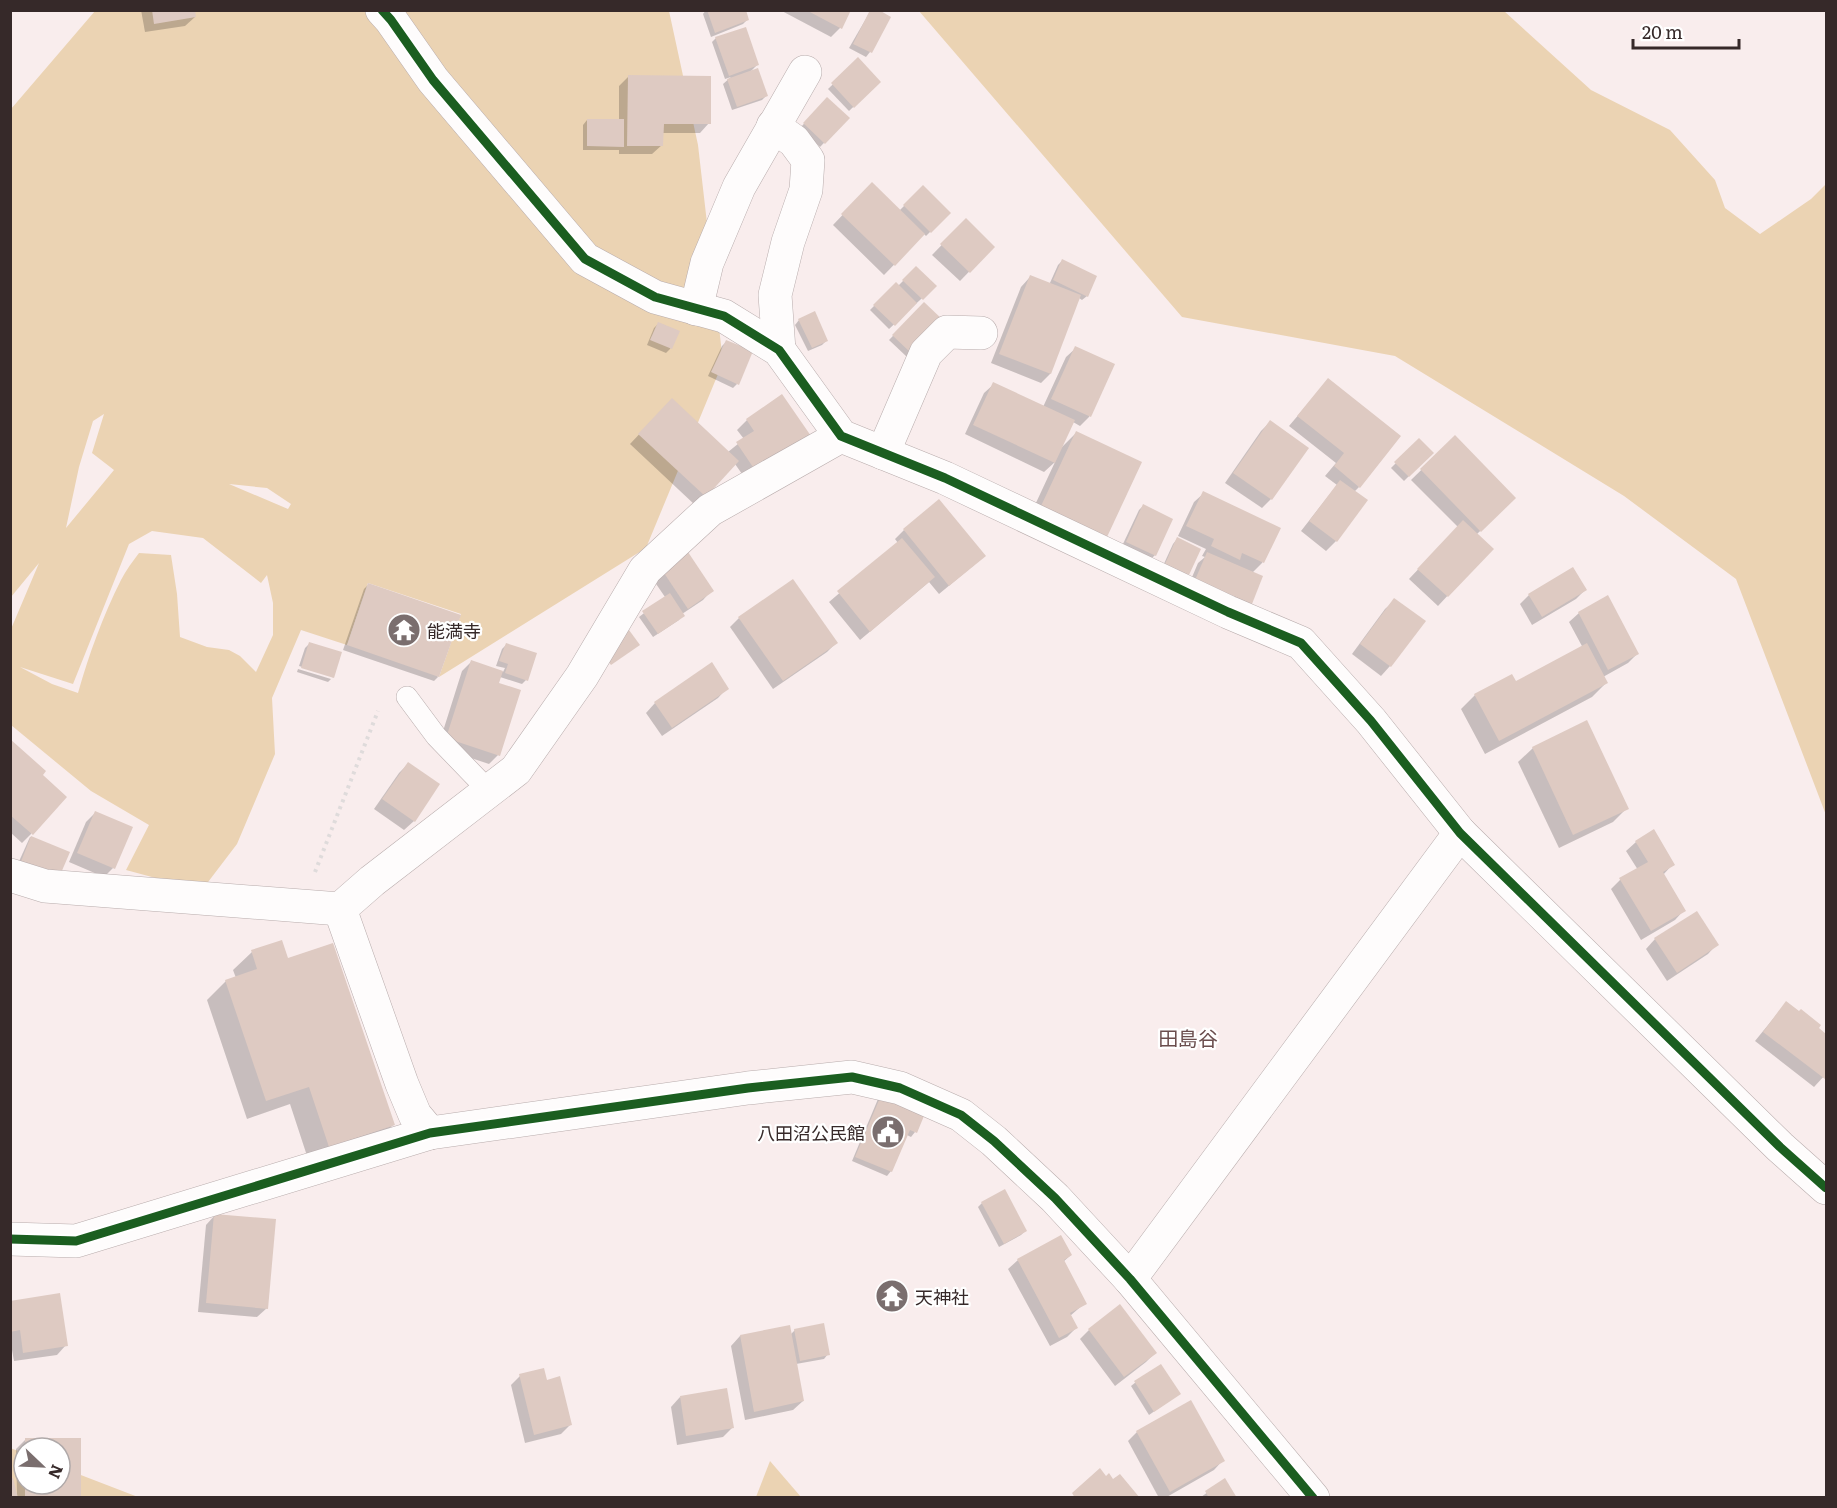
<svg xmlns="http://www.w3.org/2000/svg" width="1837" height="1508" viewBox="0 0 1837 1508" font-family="Literata,'Noto Sans JP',serif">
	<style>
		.green { fill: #ebd3b3; fill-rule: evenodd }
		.shadow { fill: #0003; fill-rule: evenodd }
		.building { fill: #decac2 }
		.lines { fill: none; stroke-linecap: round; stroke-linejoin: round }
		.lane-casing { stroke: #b8acac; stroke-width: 22 }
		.street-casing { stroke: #b8acac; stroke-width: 34 }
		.path { stroke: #dfdbdb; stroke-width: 4; stroke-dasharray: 3 4.5; stroke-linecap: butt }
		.lane { stroke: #fefcfc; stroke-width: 21 }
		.street { stroke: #fefcfc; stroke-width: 33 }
		.cycleway-casing { stroke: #fff; stroke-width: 13 }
		.cycleway { stroke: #1b5e20; stroke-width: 9 }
		.labels { text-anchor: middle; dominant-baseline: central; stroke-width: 4.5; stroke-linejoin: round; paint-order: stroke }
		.poi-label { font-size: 18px; fill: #362929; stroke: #fff; text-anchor: start }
		.neighbourhood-label { font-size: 20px; fill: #6b4e4e; stroke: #fff }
	</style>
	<rect width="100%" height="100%" fill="#f9eded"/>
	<g class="green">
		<path d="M95,11H669L698,145L723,362L646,548L439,677L461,614L368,583L347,645L301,630L272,698L275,754L237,844L205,886L163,880L126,870L149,825L91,791L11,725V629L39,563L11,597V109ZM104,414L92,453L114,470L66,528L79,467L93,421ZM229,484L267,488L291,504L288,509ZM152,531L203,538L261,583L267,575L273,603V635L256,672L240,656L229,650L207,647L180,637L177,594L171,555L139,553C133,561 126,570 121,580C103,616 89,654 78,693L52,684L20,667L73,684L129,544Z"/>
		<path d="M919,11H1504L1591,90L1670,130L1715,180L1725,208L1760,234L1811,199L1826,184V815L1736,579L1624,496L1395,356L1182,317Z"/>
		<path d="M10,1448L24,1453V1484H60V1467L138,1497H11Z"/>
		<path d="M770,1461L801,1497H756Z"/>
	</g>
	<g class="shadow">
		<path d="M141,10H194L195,17L185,26L145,32Z"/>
		<path d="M706,10H744L747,20L743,24L711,37L703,14Z"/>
		<path d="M780,10H850L840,28L831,37Z"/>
		<path d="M871,10L889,18L870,52L866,57L849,48Z"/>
		<path d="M716,38L757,65L750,72L766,96L762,100L732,110L723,84L731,77L725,79L712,42Z"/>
		<path d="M858,60L879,82L849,111L828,89Z"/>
		<path d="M629,76L709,123L700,133H662V145L652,154H619V150H583V125L587,120L619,121V86Z"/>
		<path d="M827,99L848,118L820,147L800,128Z"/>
		<path d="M872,184L899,211L923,187L949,213L926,236L924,234L884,275L833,225Z"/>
		<path d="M966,220L993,247L960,281L932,255Z"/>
		<path d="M1062,261L1087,296L1082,300L1079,298L1050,374L1041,383L991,363L1021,287L1030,277L1049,285L1058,265Z"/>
		<path d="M916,268L935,286L889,329L870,310L896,284L898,286Z"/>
		<path d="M924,304L942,321L907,357L889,340Z"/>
		<path d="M799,320L827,340L822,345L808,351L795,325Z"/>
		<path d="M659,323L678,331L670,349L666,353L647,345L654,328Z"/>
		<path d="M727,341L737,384L733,388L708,376L722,346Z"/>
		<path d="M1076,348L1113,365L1089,417L1080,426L1073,422L1061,448L1076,433L1140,462L1028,520L1055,462L1044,472L965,434L984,393L994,384L1043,407L1066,357Z"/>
		<path d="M1328,380L1359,487L1354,492L1366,501L1336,541L1326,551L1301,531L1337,485L1325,476L1336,463L1289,426Z"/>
		<path d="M782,396L809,435L747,481L735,464L695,505L630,444L663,409L728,452L744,439L737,430L747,420Z"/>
		<path d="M1270,422L1307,448L1271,499L1262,508L1225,483L1261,431Z"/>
		<path d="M1455,437L1514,498L1476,535L1491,549L1438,606L1409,579L1458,527L1411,480Z"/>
		<path d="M1419,440L1432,453L1404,481L1391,468Z"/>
		<path d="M1204,493L1279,529L1262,563L1252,573L1251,603L1241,612L1187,589L1198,563L1205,557L1202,556L1206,549L1178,536L1194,502Z"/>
		<path d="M1143,506L1155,555L1151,559L1122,546L1139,510Z"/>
		<path d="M904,530L974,565L939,594L929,582L860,640L829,602L898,543L895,539Z"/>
		<path d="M1177,539L1188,574L1184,578L1162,568L1173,544Z"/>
		<path d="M659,565L712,590L703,600L682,614L679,620L653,637L639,617L665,597L650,575Z"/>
		<path d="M368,585L438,677L434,681L343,650L364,589Z"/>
		<path d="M1585,590L1576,599L1532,625L1520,604L1529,595Z"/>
		<path d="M1395,600L1424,621L1390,666L1381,676L1352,654L1385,609Z"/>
		<path d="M1579,613L1637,654L1628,663L1603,677L1606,683L1592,697L1485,754L1461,709L1475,695L1515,683L1583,648L1569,622Z"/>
		<path d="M739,618L836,643L827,652L773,689L730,627Z"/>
		<path d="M310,643L341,653L332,678V676L299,666L305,648Z"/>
		<path d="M506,645L526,680L522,684L500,677L497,684L498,755L489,764L438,747L462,671L471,662L503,672L505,668L496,666L502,649Z"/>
		<path d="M711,664L727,688L718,698L662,736L646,713L655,703Z"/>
		<path d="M298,669L331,679L328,682L297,672Z"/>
		<path d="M1586,722L1627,808L1613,822L1559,848L1518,762L1533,748Z"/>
		<path d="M10,741L40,775L31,834L22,843L10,832Z"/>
		<path d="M408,764L414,821L404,830L374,809L399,773Z"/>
		<path d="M96,812L113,868L104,877L69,862L86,822Z"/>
		<path d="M30,837L68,853L16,868Z"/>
		<path d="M1636,842L1673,864L1663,875L1684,910L1675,920L1641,940L1611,889L1620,880L1638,870L1626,851Z"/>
		<path d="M1655,939L1717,944L1708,954L1667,981L1646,949Z"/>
		<path d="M252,952L287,960L393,1125L375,1143L310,1165L290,1104L247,1119L207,1000L226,981L236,978L233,970Z"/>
		<path d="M1786,1003L1826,1036V1074L1814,1087L1755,1041Z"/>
		<path d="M878,1099L915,1132L911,1137L907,1135L891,1171L887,1176L852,1161Z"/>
		<path d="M982,1203L1025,1231L1021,1235L999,1247L978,1207Z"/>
		<path d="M215,1215L267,1308L257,1317L198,1312L206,1225Z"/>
		<path d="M1071,1255L1063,1262L1085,1303L1070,1316L1076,1328L1067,1337L1050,1346L1008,1269L1018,1260Z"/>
		<path d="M10,1303L66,1345L57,1355L14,1361L10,1339Z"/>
		<path d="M795,1330L828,1354L824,1359L796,1364L803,1401L793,1410L745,1420L731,1346L740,1336L790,1335Z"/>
		<path d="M1089,1330L1155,1353L1146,1362L1115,1386L1080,1339Z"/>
		<path d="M520,1376L546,1381L570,1425L561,1434L525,1443L511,1385Z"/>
		<path d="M1136,1382L1179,1394L1149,1415L1131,1386Z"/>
		<path d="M680,1397L732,1428L723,1437L677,1445L671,1407Z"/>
		<path d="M1137,1432L1223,1460L1214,1470L1165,1498H1159L1128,1441Z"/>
		<path d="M26,1439H79V1498H10L17,1494L16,1449ZM24,1448H60V1484H24Z"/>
		<path d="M1225,1480L1236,1498H1197L1200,1496L1201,1497Z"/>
	</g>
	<g class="building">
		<path d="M152,10H195L196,17L154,24Z"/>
		<path d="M707,10H746L749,20L715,33Z"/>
		<path d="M806,10H851L842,29Z"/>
		<path d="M870,10H879L891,17L872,53L853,44Z"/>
		<path d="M746,27L759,65L729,76L715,37Z"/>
		<path d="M858,57L881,82L854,108L831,83Z"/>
		<path d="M758,68L768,96L737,107L727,79Z"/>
		<path d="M628,75L711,76V124H664L663,146H627Z"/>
		<path d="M827,97L850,118L825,144L803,123Z"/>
		<path d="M587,119H624V147L587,146Z"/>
		<path d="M872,182L925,234L895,266L841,214Z"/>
		<path d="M923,185L951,213L931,233L903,205Z"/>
		<path d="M966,218L995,247L970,273L940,244Z"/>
		<path d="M1062,259L1097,276L1088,297L1053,280Z"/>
		<path d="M916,266L937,286L923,300L902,280Z"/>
		<path d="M1030,275L1081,295L1051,374L999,354Z"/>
		<path d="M896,282L917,303L895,326L873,305Z"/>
		<path d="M924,302L944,321L912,354L892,335Z"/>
		<path d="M815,311L828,341L812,348L798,319Z"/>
		<path d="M658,322L680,331L672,349L650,340Z"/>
		<path d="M726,340L753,351L739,385L711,372Z"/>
		<path d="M1075,346L1115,364L1091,417L1051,399Z"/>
		<path d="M1328,378L1401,436L1360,488L1334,466L1344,453L1297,416Z"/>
		<path d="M993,382L1075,420L1055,463L973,425Z"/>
		<path d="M782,394L811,436L757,473L736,442L754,431L746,419Z"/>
		<path d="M672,398L739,461L706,497L638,434Z"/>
		<path d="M1270,420L1309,448L1272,500L1233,473Z"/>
		<path d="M1076,431L1142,462L1107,537L1041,506Z"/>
		<path d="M1455,435L1516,498L1481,532L1420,469Z"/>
		<path d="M1419,438L1434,453L1409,477L1394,462Z"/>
		<path d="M1340,480L1368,500L1337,542L1309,521Z"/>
		<path d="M1203,491L1281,528L1264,563L1242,553L1240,560L1211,546L1214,539L1186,526Z"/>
		<path d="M939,499L986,556L949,586L903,529Z"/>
		<path d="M1143,504L1173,519L1156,556L1126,542Z"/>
		<path d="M1463,520L1494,549L1448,597L1417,569Z"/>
		<path d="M1177,537L1201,549L1189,575L1165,564Z"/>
		<path d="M902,538L935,577L870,632L837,591Z"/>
		<path d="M684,546L714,591L688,609L658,564Z"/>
		<path d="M1207,552L1263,576L1252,604L1195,580Z"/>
		<path d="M1573,567L1587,590L1542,617L1528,594Z"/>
		<path d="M793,579L838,643L783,681L738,617Z"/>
		<path d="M368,583L461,615L439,677L347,645Z"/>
		<path d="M670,593L685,616L658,634L642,611Z"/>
		<path d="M1608,595L1639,654L1608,670L1578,612Z"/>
		<path d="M1394,598L1426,621L1391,667L1360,644Z"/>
		<path d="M629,630L640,645L611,665L600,650Z"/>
		<path d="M309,642L342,652L334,678L301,668Z"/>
		<path d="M506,643L537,653L528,681L505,673L508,664L499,661Z"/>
		<path d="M1587,643L1608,683L1499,741L1474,694L1512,674L1516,681Z"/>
		<path d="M471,660L503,671L499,683L521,690L500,756L446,738Z"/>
		<path d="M712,662L729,689L672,728L654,702Z"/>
		<path d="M1587,720L1629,809L1573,835L1532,747Z"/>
		<path d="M10,739L46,771L43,775L67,797L33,835L10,815Z"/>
		<path d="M408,762L440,784L415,822L382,799Z"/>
		<path d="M95,811L133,827L115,869L77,853Z"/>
		<path d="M1654,829L1675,865L1663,872L1686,911L1651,931L1619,878L1648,862L1635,841Z"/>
		<path d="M31,836L70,852L58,880L20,864Z"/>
		<path d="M1697,911L1719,945L1677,973L1654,938Z"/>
		<path d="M282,940L288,958L333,943L395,1125L329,1147L309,1087L266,1101L225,980L257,969L251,950Z"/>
		<path d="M1786,1001L1799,1011L1801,1009L1821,1025L1819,1028L1826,1034V1076L1825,1079L1763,1032Z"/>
		<path d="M882,1093L926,1111L917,1133L910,1130L892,1172L855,1157Z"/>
		<path d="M1005,1189L1027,1231L1004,1244L981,1202Z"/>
		<path d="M214,1214L276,1219L268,1309L206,1303Z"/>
		<path d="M1061,1235L1072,1255L1064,1260L1087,1304L1070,1313L1078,1328L1059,1338L1017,1259Z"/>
		<path d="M60,1293L68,1346L23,1353L20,1330L10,1332V1301Z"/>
		<path d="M1120,1304L1157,1353L1124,1377L1088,1329Z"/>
		<path d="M824,1323L830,1355L800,1361L794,1329Z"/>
		<path d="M790,1325L804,1401L754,1412L740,1335Z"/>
		<path d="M1161,1364L1181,1394L1154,1412L1134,1381Z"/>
		<path d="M544,1368L547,1380L560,1376L572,1425L534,1435L519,1374Z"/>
		<path d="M727,1388L734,1428L686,1436L680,1396Z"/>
		<path d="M1191,1400L1225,1461L1170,1492L1136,1431Z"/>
		<path d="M25,1438H81V1498H25V1484H60V1448H25Z"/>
		<path d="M1100,1468L1106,1476L1109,1473L1113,1479L1120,1474L1140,1498H1075L1072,1493Z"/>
		<path d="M13,1478L18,1498H10V1479Z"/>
		<path d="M1225,1478L1237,1498H1209L1205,1491Z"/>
	</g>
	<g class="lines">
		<defs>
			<path id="lane" d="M407,697L436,736L489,791"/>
			<g id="street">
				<path d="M382,10L391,20L433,80L585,259L655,297L724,316L779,350L841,436L945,478L1228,612L1301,643L1371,721L1460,833L1780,1147L1826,1188"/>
				<path d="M773,126L794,141L808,160L806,190L788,242L775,295L779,350"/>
				<path d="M696,309L707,263L739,187L805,72"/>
				<path d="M883,453L926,353L947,332L981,333"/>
				<path d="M10,875L45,886L340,909L372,881L516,770L582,676L645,570L710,510L841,436"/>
				<path d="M340,909L402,1084L415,1115L430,1133"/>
				<path d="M10,1239L76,1241L430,1133L748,1088L852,1077L900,1088L961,1115L994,1141L1055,1198L1130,1279L1313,1498"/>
				<path d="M1130,1279L1460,833"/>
			</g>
		</defs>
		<use href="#lane" class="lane-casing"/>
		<use href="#street" class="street-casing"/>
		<path class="path" d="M315,872L378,711"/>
		<use href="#lane" class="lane"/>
		<use href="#street" class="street"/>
		<defs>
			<g id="cycleway">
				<path d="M382,10L391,20L433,80L585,259L655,297L724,316L779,350L841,436L945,478L1228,612L1301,643L1371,721L1460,833L1780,1147L1826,1188"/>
				<path d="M10,1239L76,1241L430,1133L748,1088L852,1077L900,1088L961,1115L994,1141L1055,1198L1130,1279L1313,1498"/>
			</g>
		</defs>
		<use href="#cycleway" class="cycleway-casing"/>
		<use href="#cycleway" class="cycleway"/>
	</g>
	<defs>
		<symbol id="temple-disc" viewBox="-11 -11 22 22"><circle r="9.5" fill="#7a6e6e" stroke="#fff"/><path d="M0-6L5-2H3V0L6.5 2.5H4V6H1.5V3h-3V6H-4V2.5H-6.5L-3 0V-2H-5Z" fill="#fff"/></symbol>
		<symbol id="civic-disc" viewBox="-11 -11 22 22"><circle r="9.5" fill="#7a6e6e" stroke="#fff"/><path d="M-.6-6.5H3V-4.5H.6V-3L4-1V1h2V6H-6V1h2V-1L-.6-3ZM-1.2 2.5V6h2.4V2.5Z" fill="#fff"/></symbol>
	</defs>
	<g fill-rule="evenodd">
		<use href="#temple-disc" x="385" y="611" width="38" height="38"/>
		<use href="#civic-disc" x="869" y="1113" width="38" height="38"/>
		<use href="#temple-disc" x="873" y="1277" width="38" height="38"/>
	</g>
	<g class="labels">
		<g class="poi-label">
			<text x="427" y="630">能満寺</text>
			<text x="865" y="1132" text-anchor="end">八田沼公民館</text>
			<text x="915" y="1296">天神社</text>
		</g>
		<g class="neighbourhood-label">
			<text x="1188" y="1037">田島谷</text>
		</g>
	</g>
	<rect width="1837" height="1508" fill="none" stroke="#362929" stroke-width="24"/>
	<g transform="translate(42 1466) rotate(113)"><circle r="28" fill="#ffffff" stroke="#afa9a9" stroke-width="1.5"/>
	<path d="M0-4.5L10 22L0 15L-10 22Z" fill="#7a6e6e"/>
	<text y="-9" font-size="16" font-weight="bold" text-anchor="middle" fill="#362929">N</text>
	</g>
	<path d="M1633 39v9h106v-9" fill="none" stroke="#362929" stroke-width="3"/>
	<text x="1642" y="39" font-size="18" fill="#362929" stroke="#ffffff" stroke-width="4.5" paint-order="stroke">20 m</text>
</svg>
